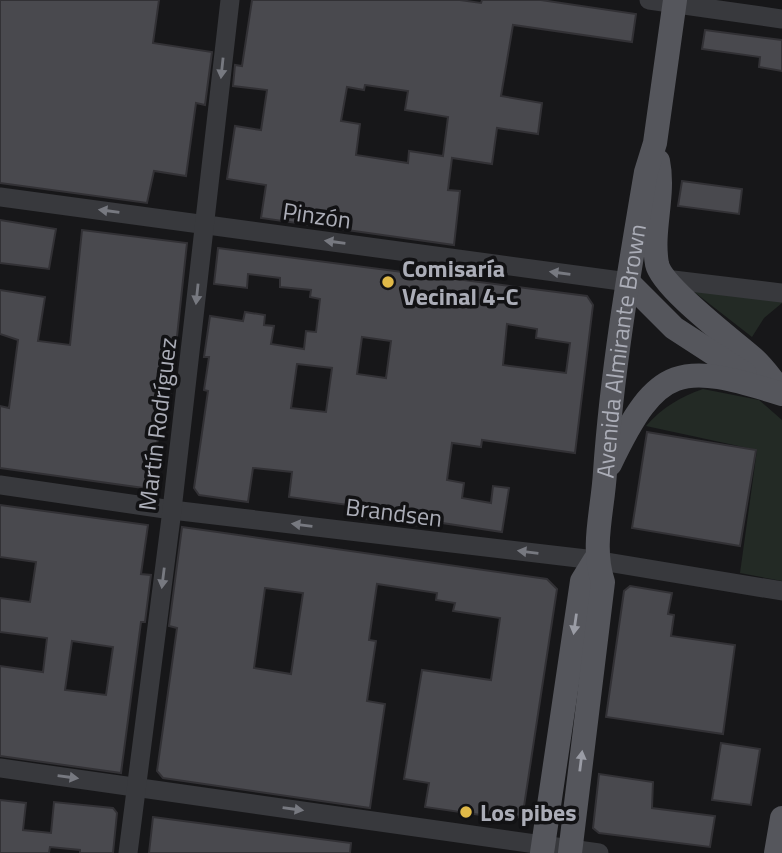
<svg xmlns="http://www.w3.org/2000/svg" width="782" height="853" viewBox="0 0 782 853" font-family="'Titillium Web',sans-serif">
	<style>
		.green { fill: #232a25 }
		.building { fill: #49494e; stroke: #323135; stroke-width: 2; fill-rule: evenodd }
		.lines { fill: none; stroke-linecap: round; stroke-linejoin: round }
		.minor { stroke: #38393d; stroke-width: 19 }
		.major { stroke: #55565c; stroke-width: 24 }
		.oneway { fill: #777980 }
		.oneway2 { fill: #9a9ca5 }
		.poi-dot { fill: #e0b948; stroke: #121214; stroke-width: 2.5 }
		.labels { text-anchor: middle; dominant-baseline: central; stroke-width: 7; stroke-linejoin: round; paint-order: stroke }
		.street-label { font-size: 24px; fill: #abadb7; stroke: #121214 }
		.poi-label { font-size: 24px; font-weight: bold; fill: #abadb7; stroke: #121214; text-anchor: start }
	</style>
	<rect width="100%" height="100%" fill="#171719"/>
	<g class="green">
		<path d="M693,291L782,299V303L764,318L752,337Z"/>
		<path d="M703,389L759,400L782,420V581L740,573L757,450L646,426C663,407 680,397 703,389Z"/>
	</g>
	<g class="building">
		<path d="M0,0H159L153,43L212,52L205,105L196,103L186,176L154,171L147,203L0,183Z"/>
		<path d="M252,0H460L481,3L482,0H541L636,14L632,42L513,25L501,96L542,103L538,134L497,128L492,164L452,158L448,190L460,191L454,245L261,218L266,185L227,179L235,126L261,130L267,90L233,86L235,65L242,66ZM365,85L408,91L405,110L448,117L443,156L409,151L408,163L356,155L360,124L341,121L347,87L364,90Z"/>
		<path d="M705,30L782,40V71L759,67L760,57L702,49Z"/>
		<path d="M682,181L742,189L739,214L678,206Z"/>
		<path d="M0,220L56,229L49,269L0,263Z"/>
		<path d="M82,230L187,243L170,402L163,401L151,489L0,468V406L9,408L18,340L0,334V290L45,297L38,341L70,345Z"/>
		<path d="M218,248L587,296L593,305L575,453L482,440L481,447L452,443L447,480L464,483L462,498L491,503L493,486L509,488L502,532L422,520V526L354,517L356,506L289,497L292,472L253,468L248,502L199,495L194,488L208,391L204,390L209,357H204L210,316L243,321L245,312L265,315L264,325L274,326L271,344L304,349L306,331L316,332L320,299L310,297L311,290L280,287V278L248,274L247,288L214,284ZM507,324L537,329L536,338L570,343L566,373L503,365ZM362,337L391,341L386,378L357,374ZM297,364L332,368L326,412L291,408Z"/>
		<path d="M647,432L756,450L740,546L632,528Z"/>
		<path d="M0,505L148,525L141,574L151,575L145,622H141L121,773L0,756V666L43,672L47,638L0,632V598L30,602L36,562L0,557ZM72,641L113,647L106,695L65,690Z"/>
		<path d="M182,527L547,579L557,589L523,813L515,820L425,807L429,783L404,779L422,670L491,680L500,618L453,611L455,603L436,600L437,593L377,584L369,640L376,641L367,701L385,704L370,808L163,778L157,771L177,628L169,626ZM265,588L303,593L291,674L254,668Z"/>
		<path d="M630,586L672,593L668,614L674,615L671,636L735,645L723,734L606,717L624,591Z"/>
		<path d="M721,743L760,749L751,805L712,800Z"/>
		<path d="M599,774L653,782L652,808L715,816L710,847L599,833L593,828Z"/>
		<path d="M0,800L26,803L23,830L51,833L54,802L113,808L117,813L113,853H80V850L50,847L49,853H0Z"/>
		<path d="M153,817L351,843L350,853H149Z"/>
	</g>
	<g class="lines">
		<g class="minor">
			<path d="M649,0L782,19"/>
			<path d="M0,197L628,282"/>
			<path d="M665,279L782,293"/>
			<path d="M0,485L172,510L595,560L782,591"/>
			<path d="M0,768L599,853"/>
			<path d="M128,853L172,510L230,0"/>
		</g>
		<g class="major">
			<path d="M658,161C665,195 651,230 657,264C662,288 734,341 754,359C764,368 773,381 782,392"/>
			<path d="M628,282L674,328L745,374"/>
			<path d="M610,464C658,363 680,362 782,394"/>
			<path d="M542,853L582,581L595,560"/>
			<path id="s1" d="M570,853L603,582C591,546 603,510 605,472C612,371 629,272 646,172L655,143L675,0"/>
			<path d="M776,853L782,818"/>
		</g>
	</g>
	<defs><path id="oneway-solid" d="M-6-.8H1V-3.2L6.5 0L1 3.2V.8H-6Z" transform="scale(1.75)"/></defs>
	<g class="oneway">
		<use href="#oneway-solid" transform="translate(222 68) rotate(96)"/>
		<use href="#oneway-solid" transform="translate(109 211) rotate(-172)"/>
		<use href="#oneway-solid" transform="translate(335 242) rotate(-172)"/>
		<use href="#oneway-solid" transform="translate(560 273) rotate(-172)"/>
		<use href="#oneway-solid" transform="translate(197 294) rotate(96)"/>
		<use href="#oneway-solid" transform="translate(302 525) rotate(-173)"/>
		<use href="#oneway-solid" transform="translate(528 552) rotate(-173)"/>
		<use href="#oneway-solid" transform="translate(163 578) rotate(97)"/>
		<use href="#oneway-solid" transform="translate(68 777) rotate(8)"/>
		<use href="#oneway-solid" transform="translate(293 809) rotate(8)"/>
	</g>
	<g class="oneway2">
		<use href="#oneway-solid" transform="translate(575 624) rotate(98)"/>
		<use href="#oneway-solid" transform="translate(581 761) rotate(-83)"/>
	</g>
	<g class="poi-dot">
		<circle cx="388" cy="282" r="7"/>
		<circle cx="466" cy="812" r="7"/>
	</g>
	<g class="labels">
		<g class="street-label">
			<text transform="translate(317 215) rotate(8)">Pinzón</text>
			<text stroke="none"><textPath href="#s1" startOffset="506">Avenida Almirante Brown</textPath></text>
			<text transform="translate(157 424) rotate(-83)">Martín Rodríguez</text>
			<text transform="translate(394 512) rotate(7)">Brandsen</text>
		</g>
		<g class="poi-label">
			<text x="402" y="268">Comisaría<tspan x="402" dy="28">Vecinal 4-C</tspan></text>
			<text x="480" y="812">Los pibes</text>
		</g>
	</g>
</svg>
